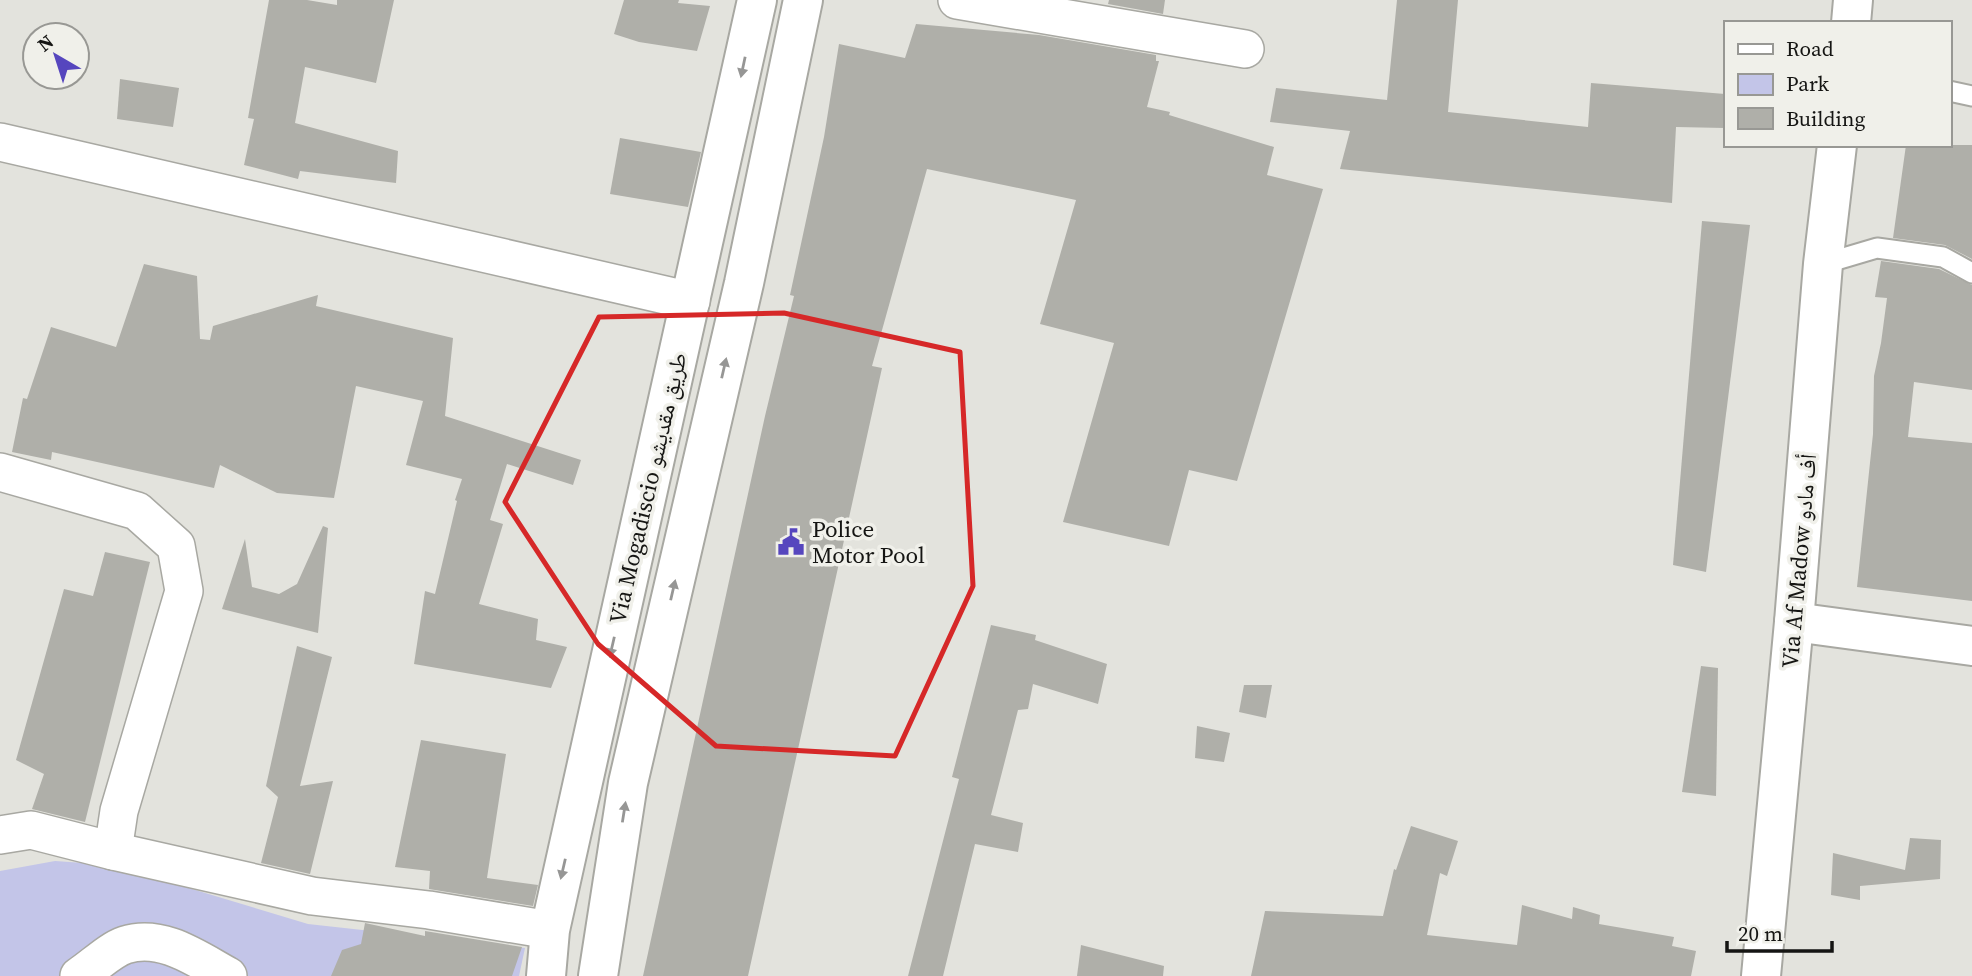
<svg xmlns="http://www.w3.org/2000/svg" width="1972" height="976" viewBox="0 0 1972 976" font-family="'Source Serif 4','Noto Naskh Arabic',serif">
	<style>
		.green { fill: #c3c5e8 }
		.building { fill: #afafa9 }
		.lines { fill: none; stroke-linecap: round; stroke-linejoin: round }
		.lane-casing { stroke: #a8a8a2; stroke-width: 23 }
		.street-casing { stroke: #a8a8a2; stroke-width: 40 }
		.secondary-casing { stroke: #a8a8a2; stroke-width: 42 }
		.highway-casing { stroke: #a8a8a2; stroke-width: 42 }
		.lane { stroke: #fff; stroke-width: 19 }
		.street { stroke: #fff; stroke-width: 37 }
		.secondary { stroke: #fff; stroke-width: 38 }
		.highway { stroke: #fff; stroke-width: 38 }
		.oneway { fill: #969695 }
		.marked { fill: none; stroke: #d62828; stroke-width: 5; stroke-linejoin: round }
		.labels { text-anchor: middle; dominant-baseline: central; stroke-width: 7; stroke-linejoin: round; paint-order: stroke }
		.street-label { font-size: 23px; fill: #151513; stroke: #f0f0ea }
		.poi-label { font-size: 23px; fill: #151513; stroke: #f0f0ea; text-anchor: start }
	</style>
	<rect width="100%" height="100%" fill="#e3e3dd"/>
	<path class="green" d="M55,861L112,865L308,924L525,948L519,976H0V871Z"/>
	<g class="building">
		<path d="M269,0H307L337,5V0H394L376,83L305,67L295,123L398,151L396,183L300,171L298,179L244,165L254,119L248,118Z"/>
		<path d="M624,0H679L678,3L710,6L697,51L639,42L614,34Z"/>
		<path d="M1109,0H1165L1163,14L1108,4Z"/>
		<path d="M1397,0H1458L1448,112L1588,127L1591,83L1725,94V128L1676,127L1672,203L1340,169L1350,131L1270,122L1276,88L1387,100Z"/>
		<path d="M916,24L1039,35L1156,55V61H1159L1147,107L1170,112L1169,115L1274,147L1267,175L1323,189L1237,481L1189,470L1169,546L1063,522L1114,343L1040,324L1076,200L927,169L872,366L882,368L748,976H643L765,416L794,296L790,295L824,137L839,44L905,58Z"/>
		<path d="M120,79L179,88L173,127L117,119Z"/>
		<path d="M620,138L701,152L688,207L610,194Z"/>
		<path d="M1906,145H1972V259L1945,245L1893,238Z"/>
		<path d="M1702,221L1750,225L1706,572L1673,565Z"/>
		<path d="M1881,261L1939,269L1972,285V390L1914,382L1908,437L1972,443V601L1857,587L1873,434L1874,376L1881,343L1887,298L1875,297Z"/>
		<path d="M144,264L197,276L200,339L210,340L213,326L318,295L316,306L453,338L445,416L581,460L573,485L507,464L490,520L503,524L479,604L538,619L536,640L567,647L551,688L414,664L425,591L435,594L457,501L455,500L462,479L406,465L423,401L356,386L334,498L277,493L220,465L214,488L52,452L51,460L12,452L23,398L27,399L51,327L116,347Z"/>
		<path d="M323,526L328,528L318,633L222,609L245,539L252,587L279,594L297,584Z"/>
		<path d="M105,552L150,562L85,822L32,809L44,774L16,760L64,589L93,596Z"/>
		<path d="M991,625L1036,635L1035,640L1107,664L1098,704L1033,684L1028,709L1018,710L991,815L1023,823L1018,852L975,844L943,976H908L959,779L952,777Z"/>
		<path d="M297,646L332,657L300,786L333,781L310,874L261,863L278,797L266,786Z"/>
		<path d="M1701,666L1718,668L1716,796L1682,792Z"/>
		<path d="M1244,685H1272L1266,718L1239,712Z"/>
		<path d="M1197,726L1230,733L1224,762L1195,758Z"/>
		<path d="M421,740L506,754L487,878L538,885L533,906L429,889L430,871L395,867Z"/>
		<path d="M1411,826L1458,841L1447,876L1440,873L1427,935L1517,945L1522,905L1572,919L1573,907L1600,915L1599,924L1674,937L1672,946L1696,951L1691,976H1251L1265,911L1383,916L1394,869L1396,870Z"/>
		<path d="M1910,838L1941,840L1940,879L1860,886V900L1831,895L1833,853L1905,870Z"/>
		<path d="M365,923L425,936V931L522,947L512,976H331L342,950L361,944Z"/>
		<path d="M1081,945L1164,966L1163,976H1077Z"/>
	</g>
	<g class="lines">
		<defs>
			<g id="lane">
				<path d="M1949,91L1972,96"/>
				<path d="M1823,264L1877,248L1943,257L1972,273"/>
			</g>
			<g id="street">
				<path d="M957,0L1245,49"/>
				<path d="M0,142L691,301"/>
				<path d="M0,472L137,511L176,546L184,591L119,811L113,851"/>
				<path d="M0,835L31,830L113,851L312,896L429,910L550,930"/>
				<path d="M79,976C93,967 110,950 125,945C162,933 197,959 228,976"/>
			</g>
			<g id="secondary">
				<path d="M1851,23L1853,0"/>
				<path d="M1794,622L1972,646"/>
				<path d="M1761,976L1794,622L1823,264L1837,145"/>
			</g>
			<g id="highway">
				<path d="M546,976L550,930L757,0"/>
				<path d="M598,976L628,783L744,283L803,0"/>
			</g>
		</defs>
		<use href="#lane" class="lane-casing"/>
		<use href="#street" class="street-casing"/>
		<use href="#secondary" class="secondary-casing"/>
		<use href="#highway" class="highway-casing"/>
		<use href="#lane" class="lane"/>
		<use href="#street" class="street"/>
		<use href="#secondary" class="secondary"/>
		<use href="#highway" class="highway"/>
	</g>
	<defs><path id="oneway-solid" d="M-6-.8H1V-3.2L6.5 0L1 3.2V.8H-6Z" transform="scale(1.75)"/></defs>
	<g class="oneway">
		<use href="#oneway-solid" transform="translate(743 67) rotate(102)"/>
		<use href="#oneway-solid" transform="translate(724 368) rotate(-77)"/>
		<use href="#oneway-solid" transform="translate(673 590) rotate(-77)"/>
		<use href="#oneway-solid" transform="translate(612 647) rotate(103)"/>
		<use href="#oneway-solid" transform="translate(624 812) rotate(-81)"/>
		<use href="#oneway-solid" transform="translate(563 869) rotate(103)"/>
	</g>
	<path class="marked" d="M784,313L960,352L973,586L895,756L716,746L598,644L505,502L599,317Z"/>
	<defs>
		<symbol id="civic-bare" viewBox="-9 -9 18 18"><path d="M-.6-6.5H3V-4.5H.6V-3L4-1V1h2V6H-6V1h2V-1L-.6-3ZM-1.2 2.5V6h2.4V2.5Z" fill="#5646be" stroke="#f0f0ea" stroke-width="2.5" paint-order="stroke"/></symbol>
	</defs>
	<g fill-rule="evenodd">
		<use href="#civic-bare" x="772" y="523" width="38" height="38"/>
	</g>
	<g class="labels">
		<g class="street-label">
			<text transform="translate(648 488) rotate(-77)">Via Mogadiscio طريق مقديشو</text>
			<text transform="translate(1799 561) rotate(-85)">Via Af Madow أف مادو</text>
		</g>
		<g class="poi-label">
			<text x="812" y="529">Police<tspan x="812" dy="26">Motor Pool</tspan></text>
		</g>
	</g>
	<rect x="1724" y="21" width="228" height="126" fill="#f0f0ea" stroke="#989894" stroke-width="2"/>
	<rect x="1738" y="44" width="35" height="10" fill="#ffffff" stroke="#989894" stroke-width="2"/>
	<text x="1786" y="56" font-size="21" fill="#151513">Road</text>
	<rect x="1738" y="74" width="35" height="21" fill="#c3c5e8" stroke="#989894" stroke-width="2"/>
	<text x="1786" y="91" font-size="21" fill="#151513">Park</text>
	<rect x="1738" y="108" width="35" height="21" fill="#afafa9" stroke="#989894" stroke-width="2"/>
	<text x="1786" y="126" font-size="21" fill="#151513">Building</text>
	<g transform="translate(56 56) rotate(321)"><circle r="33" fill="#f0f0ea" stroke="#989894" stroke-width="2"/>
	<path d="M0-5L12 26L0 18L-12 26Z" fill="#5646be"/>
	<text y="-10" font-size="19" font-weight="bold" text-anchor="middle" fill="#151513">N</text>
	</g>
	<path d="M1727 941v10h105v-10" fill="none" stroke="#151513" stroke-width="3.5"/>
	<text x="1738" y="941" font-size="21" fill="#151513" stroke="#f0f0ea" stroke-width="5" paint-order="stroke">20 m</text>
</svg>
